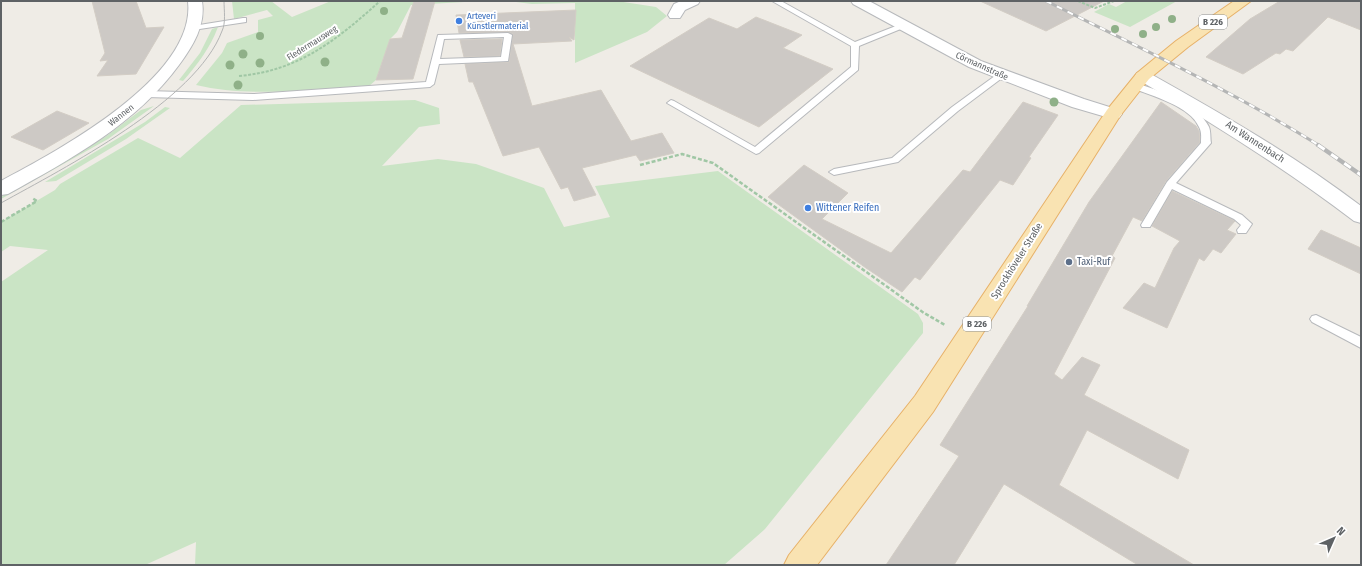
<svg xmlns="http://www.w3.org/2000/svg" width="1362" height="566" viewBox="0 0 1362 566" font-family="'Fira Sans Condensed',sans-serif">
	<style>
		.green { fill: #cae4c5 }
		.building { fill: #cdc9c5; stroke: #d3cdc5 }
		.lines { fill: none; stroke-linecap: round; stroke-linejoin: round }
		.service-casing { stroke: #b7b9bc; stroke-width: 2 }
		.minor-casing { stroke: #b7b9bc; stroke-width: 2 }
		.primary-casing { stroke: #e7b168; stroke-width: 2 }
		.path-far1 { stroke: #a0c7a5; stroke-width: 2; stroke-dasharray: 3 1.5; stroke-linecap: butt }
		.path { stroke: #a0c7a5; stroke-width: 2.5; stroke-dasharray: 4 2; stroke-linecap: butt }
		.service { fill: #fff; fill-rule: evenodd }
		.minor { fill: #fff; fill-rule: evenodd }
		.primary { fill: #f9e3b2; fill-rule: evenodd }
		.tram { stroke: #b4b5b5; stroke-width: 1 }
		.rail-far1-casing { stroke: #b4b5b5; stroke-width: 3 }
		.rail-casing { stroke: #b4b5b5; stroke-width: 4.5 }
		.rail-far1 { stroke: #fff; stroke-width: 2; stroke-dasharray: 6; stroke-linecap: butt }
		.rail { stroke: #fff; stroke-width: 3; stroke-dasharray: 8; stroke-linecap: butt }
		.tree { fill: #8fb088 }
		.shop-dot { fill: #3f7fe0; stroke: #fff; stroke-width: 1.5 }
		.service-dot { fill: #5c6f8a; stroke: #fff; stroke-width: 1.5 }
		.labels { text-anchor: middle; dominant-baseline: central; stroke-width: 4; stroke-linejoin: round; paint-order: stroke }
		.far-shop-label { font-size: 9px; fill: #366cbe; stroke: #fff; text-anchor: start }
		.shield { fill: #fff; stroke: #8e9193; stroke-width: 1 }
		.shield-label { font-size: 9px; font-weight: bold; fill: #5e6265 }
		.far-street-label { font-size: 9px; fill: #5e6265; stroke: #fff }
		.street-label { font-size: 10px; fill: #5e6265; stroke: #fff }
		.shop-label { font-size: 10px; fill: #366cbe; stroke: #fff; text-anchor: start }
		.service-label { font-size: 10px; fill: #4e5e75; stroke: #fff; text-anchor: start }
	</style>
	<rect width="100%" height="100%" fill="#efece6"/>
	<g class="green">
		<path d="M232,1H271L292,17L331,1H482L411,5L397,32L390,39L376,80L369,86C314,89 250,98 196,85L222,53L227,43L258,32V20L273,16L267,10L234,19Z"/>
		<path d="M508,1H617L656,7L667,16L647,32L575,63V3L532,4Z"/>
		<path d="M1127,1H1177L1130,27L1094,12L1109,4L1116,7Z"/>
		<path d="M218,27C210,48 198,64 183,81L179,80L200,53L212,29Z"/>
		<path d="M415,100L439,108L440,124L419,127L382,166L438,159L476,164L544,188L564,227L610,217L595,186L718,171L918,314L923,323V333L765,529L724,565H195L196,542L145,565H1V282L48,250L10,246L1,252V222L55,190L60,184L138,138L180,158L241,105Z"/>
		<path d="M154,106L108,139L1,199V197L105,137L141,110Z"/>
		<path d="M165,107L170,108L126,139L56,181L45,182L145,122Z"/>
	</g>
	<g class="building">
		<path d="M92,1H136L146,28L164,27L136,74L97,76L108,60L100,61L105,53Z"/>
		<path d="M414,1H435L413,79L376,80L390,39L402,38Z"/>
		<path d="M980,1H1104L1046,31Z"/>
		<path d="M1280,1H1361V30L1328,17L1293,51L1286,49L1280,54L1276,53L1243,74L1206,57L1250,19Z"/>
		<path d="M576,10L574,40L569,37L572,41L513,44L532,106L601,90L631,141L662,133L674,153L640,161L636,155L582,168L596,195L574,201L568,187L561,189L539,147L503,156L473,82H469L465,64L509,62L513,34L508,32L459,33L456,15Z"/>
		<path d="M756,17L802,35L783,48L833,69L759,127L630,66L709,18L737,29Z"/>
		<path d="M502,39L500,56L464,57L460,40Z"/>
		<path d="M1023,102L1058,115L1029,157L1031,158L1013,185L1000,180L920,280L915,277L902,292L866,268L768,197L804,165L848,193L822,219L891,253L963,170L970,172Z"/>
		<path d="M1161,102L1196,126L1199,131L1200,142L1166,181L1142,221L1133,217L1112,256L1115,258L1054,374L1062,380L1082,357L1100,365L1084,395L1189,450L1178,479L1087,430L1059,485L1194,565H1138L1004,484L954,565H886L959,456L940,445L1028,306H1027L1089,202Z"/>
		<path d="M57,111L89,123L43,150L11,137Z"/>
		<path d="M1172,191L1233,220L1235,221L1227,230L1236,234L1221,253L1213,249L1204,261L1199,258L1167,328L1123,308L1144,283L1155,288L1174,248L1180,241L1152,226Z"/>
		<path d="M1321,230L1361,248V274L1308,249Z"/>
	</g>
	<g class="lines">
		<defs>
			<g id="service">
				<path d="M772,1H781L855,42L901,24L908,26L859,46L858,70L759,153L756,154L667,103L671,100L674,101L755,147L851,67V46Z"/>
				<path d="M243,18H246V22L193,30L189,28L193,26Z"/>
				<path d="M508,33L512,35L508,61L439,64L434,84L430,87L253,100L146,97L142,94L146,91L253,94L426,82L438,35ZM504,37L501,57L440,59L444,39Z"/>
				<path d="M999,73H1005L1006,75L958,111L898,162L834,175L829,172L834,169L892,158L952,107Z"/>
				<path d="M1135,83C1157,89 1199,105 1209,127C1211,132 1210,138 1211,143L1176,183L1242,215L1252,224L1246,233H1238L1237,230L1241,225L1234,219L1172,189L1150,227H1142L1141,225L1167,182L1201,143C1201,138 1202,132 1199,127C1190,106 1152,96 1132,88L1131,86Z"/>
				<path d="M1316,315L1361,337V348L1312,322L1310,319L1312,316Z"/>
			</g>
			<g id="minor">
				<path d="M188,1H202C206,25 193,46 179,65C136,124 71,159 8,194L1,195V181C57,151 197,77 188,1Z"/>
				<path d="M681,1H700L698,4L685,10L680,18H670L668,15L674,4Z"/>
				<path d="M851,1H869L981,61L1084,99L1119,110L1122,114L1119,118L1113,119L1072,107L969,67L853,4Z"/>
				<path d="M1143,71L1149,73C1222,114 1294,155 1361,206V223L1354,221C1285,168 1212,123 1137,79L1135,76L1137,73Z"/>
			</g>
			<path id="primary" d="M1234,1H1251L1188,47L1149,79L1120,116L933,412L817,565H784L789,555L915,396L1107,110L1137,73L1176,41Z"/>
		</defs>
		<use href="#service" class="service-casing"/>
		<use href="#minor" class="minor-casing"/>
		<use href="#primary" class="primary-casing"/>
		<g class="path-far1">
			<path d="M1078,1L1095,8L1114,1"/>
			<path d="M239,76C298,71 337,40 380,1"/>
		</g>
		<g class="path">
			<path d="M640,165L682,154L713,163L924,313L945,325"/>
			<path d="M1,222L37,201L32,198"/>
		</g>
		<use href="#service" class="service"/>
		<use href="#minor" class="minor"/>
		<use href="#primary" class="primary"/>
		<path class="tram" d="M1,203C64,168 196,101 222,31C226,23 224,10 224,1"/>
		<defs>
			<path id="rail-far1" d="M1046,1C1139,47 1232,91 1320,146"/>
			<path id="rail" d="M1318,145L1361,175"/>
		</defs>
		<use href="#rail-far1" class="rail-far1-casing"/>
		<use href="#rail" class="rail-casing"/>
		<use href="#rail-far1" class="rail-far1"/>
		<use href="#rail" class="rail"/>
	</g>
	<g class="tree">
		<circle cx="384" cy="11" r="4"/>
		<circle cx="1172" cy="19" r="4"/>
		<circle cx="1156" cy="27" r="4"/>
		<circle cx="1115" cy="29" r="4"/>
		<circle cx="1143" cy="34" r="4"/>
		<circle cx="260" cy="36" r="4"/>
		<circle cx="243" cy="54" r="4.5"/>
		<circle cx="325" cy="62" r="4.5"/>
		<circle cx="260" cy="63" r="4.5"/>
		<circle cx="230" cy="65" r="4.5"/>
		<circle cx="238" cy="85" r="4.5"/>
		<circle cx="1054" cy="102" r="4.5"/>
	</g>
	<g class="shop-dot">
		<circle cx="459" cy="21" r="4"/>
		<circle cx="808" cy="208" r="4"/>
	</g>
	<circle class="service-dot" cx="1069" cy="262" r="4"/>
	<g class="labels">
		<g class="far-shop-label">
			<text x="467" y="16">Arteveri<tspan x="467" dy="10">Künstlermaterial</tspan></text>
		</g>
		<g class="shield">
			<rect x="1199" y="15" width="28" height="14" rx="3"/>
			<rect x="963" y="317" width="28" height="14" rx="3"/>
		</g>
		<g class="shield-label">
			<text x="1213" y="22">B 226</text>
			<text x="977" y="324">B 226</text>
		</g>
		<g class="far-street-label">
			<text transform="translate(312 43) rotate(-32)">Fledermausweg</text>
			<text transform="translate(982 66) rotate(24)">Cörmannstraße</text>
			<text transform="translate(121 115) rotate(-38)">Wannen</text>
		</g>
		<g class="street-label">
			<text transform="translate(1255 142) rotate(33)">Am Wannenbach</text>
			<text transform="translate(1017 261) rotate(-58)">Sprockhöveler Straße</text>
		</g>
		<g class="shop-label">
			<text x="816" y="208">Wittener Reifen</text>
		</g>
		<g class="service-label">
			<text x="1077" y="262">Taxi-Ruf</text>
		</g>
	</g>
	<rect width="1362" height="566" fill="none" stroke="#5e6265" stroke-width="4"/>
	<g transform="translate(1334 538) rotate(45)" stroke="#ffffff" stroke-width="3" paint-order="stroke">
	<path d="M0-3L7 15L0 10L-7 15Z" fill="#5e6265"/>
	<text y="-6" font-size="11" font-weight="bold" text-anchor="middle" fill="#5e6265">N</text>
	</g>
</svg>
